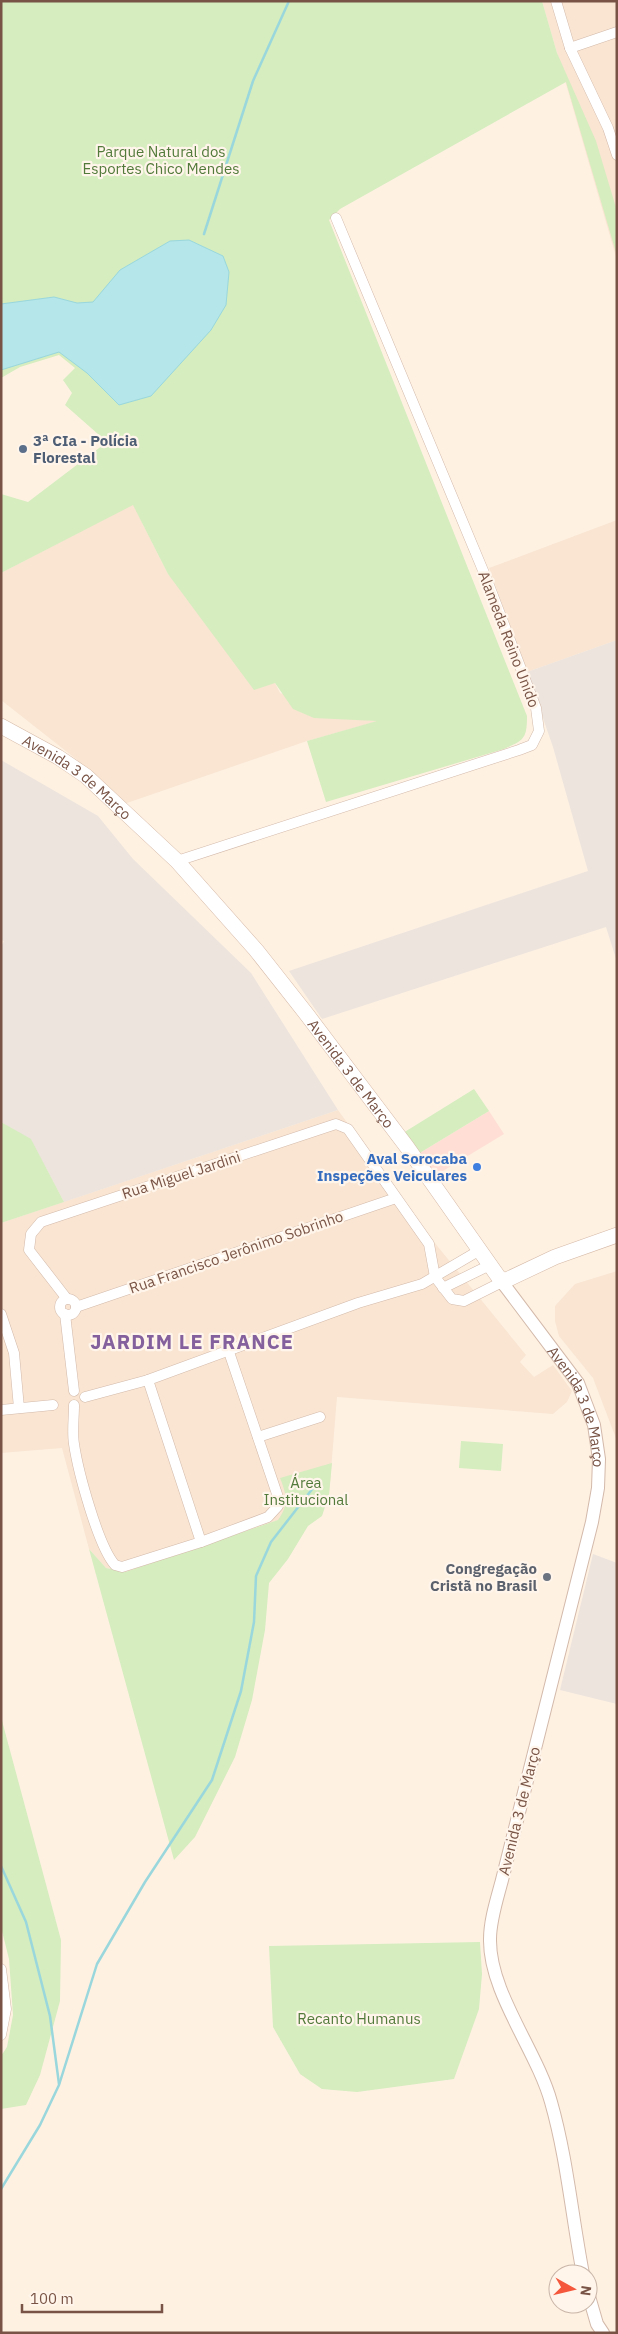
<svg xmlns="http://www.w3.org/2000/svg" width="618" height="2334" viewBox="0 0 618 2334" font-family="'IBM Plex Sans',sans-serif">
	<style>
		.residential { fill: #f9e5d2 }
		.commercial { fill: #ffdfd5 }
		.industrial { fill: #ede4dd }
		.green { fill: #d5edbf }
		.water { fill: #b4e6ea; stroke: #99d7dd }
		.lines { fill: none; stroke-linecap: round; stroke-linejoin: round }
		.stream { stroke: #99d7dd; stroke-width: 2.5 }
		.minor-casing { stroke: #d3b9aa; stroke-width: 11 }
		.tertiary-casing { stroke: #d3b9aa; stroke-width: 14 }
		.secondary-casing { stroke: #d6b9a7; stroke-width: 16 }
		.minor { stroke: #fff; stroke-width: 10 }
		.tertiary { stroke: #fff; stroke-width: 12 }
		.secondary { stroke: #fff; stroke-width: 15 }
		.service-dot { fill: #5c6f8a; stroke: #fff5ea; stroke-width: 2 }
		.shop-dot { fill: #3f7fe0; stroke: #fff5ea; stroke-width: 2 }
		.worship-dot { fill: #6b7280; stroke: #fff5ea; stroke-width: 2 }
		.labels { text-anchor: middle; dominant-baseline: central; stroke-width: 4.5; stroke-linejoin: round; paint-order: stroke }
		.park-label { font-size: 15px; fill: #527a3a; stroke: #fff5ea }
		.service-label { font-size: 15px; font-weight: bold; fill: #4e5e75; stroke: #fff5ea; text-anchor: start }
		.street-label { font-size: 15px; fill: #795446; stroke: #fff5ea }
		.shop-label { font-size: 15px; font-weight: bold; fill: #366cbe; stroke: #fff5ea; text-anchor: end }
		.worship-label { font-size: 15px; font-weight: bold; fill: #5b616d; stroke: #fff5ea; text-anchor: end }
		.district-label { font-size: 20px; font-weight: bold; letter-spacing: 1px; fill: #84609d; stroke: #fff5ea }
	</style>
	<rect width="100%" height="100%" fill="#fef1e2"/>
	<g class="residential">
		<path d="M542,1H617V260L612,243Z"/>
		<path d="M133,504L168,574L275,683L280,693L352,719L379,721L307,741L124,804L76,759L1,700V573Z"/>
		<path d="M617,520V640L527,672L489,568Z"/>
		<path d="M338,1110L430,1237L526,1355L520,1362L534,1377L553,1365L572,1391L567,1402L553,1414L337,1397L329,1495L326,1504L125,1572L106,1568L89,1549L62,1448L1,1453V1223Z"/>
		<path d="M617,1271V1441L593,1378L559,1336L555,1321V1306L575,1284Z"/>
	</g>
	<path class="commercial" d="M489,1111L504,1134L433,1177L418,1154Z"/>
	<g class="industrial">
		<path d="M617,640V962L606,927L322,1019L289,971L588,871L553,747L527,672Z"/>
		<path d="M1,760L98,816L133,859L251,973L338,1110L64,1202L31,1140L1,1122V947L4,941L1,940Z"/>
		<path d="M593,1554L617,1563V1704L560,1690Z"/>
	</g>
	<g class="green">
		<path d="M1,1H542L557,53L596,141L617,211V256L566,82L340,209L329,220L527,716C527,739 524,740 504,749L326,802L307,741L377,721L314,718L293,709L275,683L254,690L168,574L133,505L1,573V494L28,502L107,442L65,405L72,393L63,380L75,368L59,355L20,367L1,378Z"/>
		<path d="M474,1089L489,1111L418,1154L403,1133Z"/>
		<path d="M1,1122L31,1139L64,1202L1,1223Z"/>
		<path d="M461,1441L503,1444L501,1471L459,1468Z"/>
		<path d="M332,1463L329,1495L322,1516L308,1526L288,1559L269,1583L265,1630L252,1700L235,1757L195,1837L174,1860L89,1549L106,1568L125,1572L278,1520C289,1505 287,1495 280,1478Z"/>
		<path d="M1,1717L61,1940L60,2001L40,2075L26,2105L1,2109V2056L7,2047L13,2015L9,1959L1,1927Z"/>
		<path d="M480,1942L482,1974L479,2009L454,2079L357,2092L322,2089L300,2074L273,2027L269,1946Z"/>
	</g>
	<path class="water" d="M189,240L223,256L229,272L226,305L211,330L151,396L119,405L87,373L59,352L1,370V304L54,297L77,303L93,302L120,270L170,241Z"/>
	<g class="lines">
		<g class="stream">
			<path d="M204,234L253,81L289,1"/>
			<path d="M1,1866L26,1922L50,2016L59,2084"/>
			<path d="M1,2189L40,2125L59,2085L97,1964L145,1882L212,1780L241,1691L254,1622L256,1576L271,1542L313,1488"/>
		</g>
		<defs>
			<g id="minor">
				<path d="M556,1L570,48L608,128L617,155"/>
				<path d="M570,48L617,32"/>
				<path d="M177,861L519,750L532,745L539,731L536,708L487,580L336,218"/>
				<path d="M443,1288L490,1265"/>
				<circle cx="68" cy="1307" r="8"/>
				<path d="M67,1299L29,1250L31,1234L41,1222L336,1124L348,1129L429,1244L435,1277L452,1299L464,1301L502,1282"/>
				<path d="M76,1307L396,1198"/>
				<path d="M1,1314L14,1353L19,1408"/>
				<path d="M65,1314L74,1391"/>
				<path d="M148,1380L201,1542"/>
				<path d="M85,1397L148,1380L358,1303L422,1284L480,1250"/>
				<path d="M74,1405C74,1418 72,1432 74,1444C78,1471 98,1546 115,1565L122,1567L201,1542L268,1517L278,1506L277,1494L229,1352"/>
				<path d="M1,1410L53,1405"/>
				<path d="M258,1437L320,1417"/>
				<path d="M1,1969L6,2009L1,2035"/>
			</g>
			<g id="tertiary">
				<path id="s1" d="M502,1282L578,1383L594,1425L599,1459L598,1488L592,1522L502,1880C497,1899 490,1920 490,1939C489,1992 537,2051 551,2102C567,2158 572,2217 583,2274"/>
				<path d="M588,2293L597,2324L603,2333"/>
			</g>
			<g id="secondary">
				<path id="s2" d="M1,726L58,757L86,776L177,861L256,950L308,1016L407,1147L502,1282L555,1257L617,1235"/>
			</g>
		</defs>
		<use href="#minor" class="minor-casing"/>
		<use href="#tertiary" class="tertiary-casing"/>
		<use href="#secondary" class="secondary-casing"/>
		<use href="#minor" class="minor"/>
		<use href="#tertiary" class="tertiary"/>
		<use href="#secondary" class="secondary"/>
	</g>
	<circle class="service-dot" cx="23" cy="449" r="5"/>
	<circle class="shop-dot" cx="477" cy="1167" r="5"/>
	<circle class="worship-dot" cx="547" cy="1577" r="5"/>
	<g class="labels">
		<g class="park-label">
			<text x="161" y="151">Parque Natural dos<tspan x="161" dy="17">Esportes Chico Mendes</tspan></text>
			<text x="306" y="1482">Área<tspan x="306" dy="17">Institucional</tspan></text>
			<text x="359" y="2018">Recanto Humanus</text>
		</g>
		<g class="service-label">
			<text x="33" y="440">3ª CIa - Polícia<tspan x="33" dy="17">Florestal</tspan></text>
		</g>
		<g class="street-label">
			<text transform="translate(509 639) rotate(69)">Alameda Reino Unido</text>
			<text stroke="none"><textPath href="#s2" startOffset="92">Avenida 3 de Março</textPath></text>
			<text stroke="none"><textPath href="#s2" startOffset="498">Avenida 3 de Março</textPath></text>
			<text transform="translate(181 1175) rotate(-18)">Rua Miguel Jardini</text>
			<text transform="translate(236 1252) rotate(-19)">Rua Francisco Jerônimo Sobrinho</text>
			<text stroke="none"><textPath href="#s1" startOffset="148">Avenida 3 de Março</textPath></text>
			<text transform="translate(519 1811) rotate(-76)">Avenida 3 de Março</text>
		</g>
		<g class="shop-label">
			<text x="467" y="1158">Aval Sorocaba<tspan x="467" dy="17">Inspeções Veiculares</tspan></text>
		</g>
		<g class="worship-label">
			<text x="537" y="1568">Congregação<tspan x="537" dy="17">Cristã no Brasil</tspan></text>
		</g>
		<g class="district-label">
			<text x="192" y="1341">JARDIM LE FRANCE</text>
		</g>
	</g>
	<rect width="618" height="2334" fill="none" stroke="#795446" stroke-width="5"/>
	<g transform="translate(573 2289) rotate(98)"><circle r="24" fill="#fff5ea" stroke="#c9b5a8"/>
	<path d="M0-4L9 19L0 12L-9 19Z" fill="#f4573b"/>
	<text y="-8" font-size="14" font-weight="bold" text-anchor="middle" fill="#795446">N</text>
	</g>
	<path d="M22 2304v8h140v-8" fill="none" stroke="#795446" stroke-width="2.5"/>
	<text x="30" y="2304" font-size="15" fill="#795446" stroke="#fff5ea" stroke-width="4" paint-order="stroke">100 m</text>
</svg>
